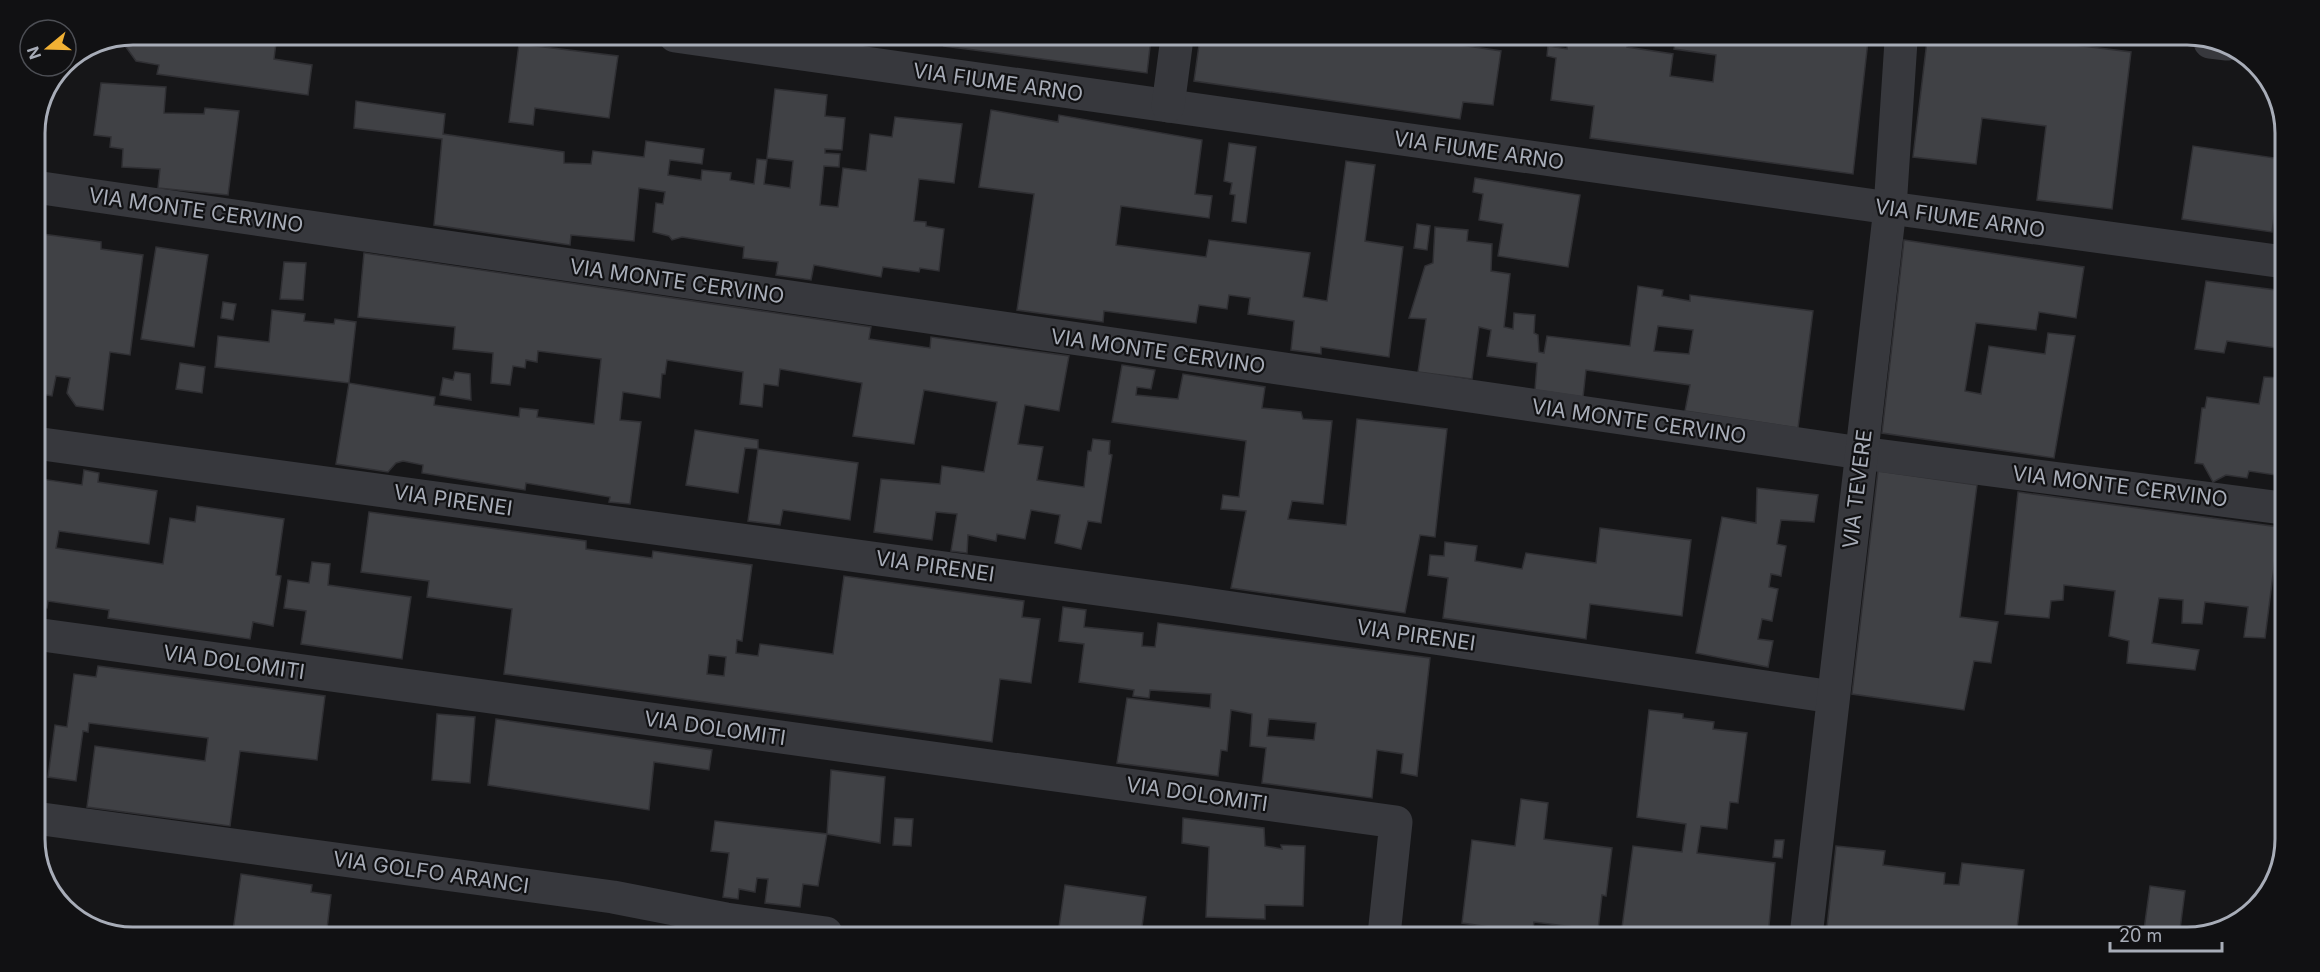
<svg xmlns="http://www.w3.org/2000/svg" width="2320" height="972" viewBox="0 0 2320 972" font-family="Inter,sans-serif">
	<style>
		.building { fill: #404145; stroke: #303034; stroke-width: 1.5; fill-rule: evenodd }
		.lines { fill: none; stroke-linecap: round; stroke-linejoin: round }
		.minor { stroke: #37383d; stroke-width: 33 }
		.labels { text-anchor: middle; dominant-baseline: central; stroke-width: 4.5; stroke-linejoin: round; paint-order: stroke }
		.street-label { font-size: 21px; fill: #a8adb8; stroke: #111113 }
		.rim { fill: none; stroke: #a8adb8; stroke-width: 3 }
	</style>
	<rect width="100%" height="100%" fill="#161618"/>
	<g class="building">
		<path d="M134,35H277L274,59L312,65L308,95L157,74L159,65L136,61L123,43Z"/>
		<path d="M886,37H928L927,43Z"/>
		<path d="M945,37L1151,38L1147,73L944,46Z"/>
		<path d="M1200,38L1304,39L1336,41V39H1420L1501,51L1493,105L1463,102L1460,119L1194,81Z"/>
		<path d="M1568,40H1628L1627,47L1673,54L1670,76L1713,82L1716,55L1674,49L1675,44L1646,40L1868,41L1853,174L1590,138L1594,106L1551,100L1556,58L1547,56L1548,46L1567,49Z"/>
		<path d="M1927,41H2042L2131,52L2112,209L2037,200L2046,126L1982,118L1976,164L1913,157Z"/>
		<path d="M519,44L618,56L609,118L535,108L533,125L509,122Z"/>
		<path d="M101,83L166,87L164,113L204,114L205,108L239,111L228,195L158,188L160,169L122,167L123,149L110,147L111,137L94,135Z"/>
		<path d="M775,89L827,95L825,116L845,118L842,150L825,149V153L840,154L839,167L824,166L820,205L838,207L843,168L866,171L870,134L892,137L895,117L962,124L954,183L919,179L914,221L926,222V226L944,229L939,271L920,268L919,272L883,267L881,277L814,265L811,280L776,275L778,262L743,258L744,247L682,237L672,240L669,236L653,232L656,203L663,204L665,192L639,188L634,241L571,235L570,245L434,225L442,139L354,128L356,101L445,114L443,134L564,152V163L591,164L593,151L644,157L646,141L704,149L702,164L670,160L668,175L701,180L702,170L731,173L730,180L754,184L757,159L767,160L764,184L790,188L793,161L767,158Z"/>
		<path d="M991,110L1058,122L1059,115L1202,140L1195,194L1212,196L1209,218L1121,206L1116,245L1206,257L1209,240L1310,253L1303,297L1327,301L1346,161L1375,165L1365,241L1403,247L1389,357L1321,347V354L1291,350L1294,321L1248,314L1250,298L1229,295L1227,309L1199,305L1196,323L1104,311L1103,322L1017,310L1034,194L979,187Z"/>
		<path d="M2285,129V179L2279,178L2272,232L2182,219L2193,146L2281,159Z"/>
		<path d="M1229,143L1256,147L1246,223L1232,221L1235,195L1230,194L1232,183L1224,181Z"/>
		<path d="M1475,178L1580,195L1568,267L1498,256L1503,224L1479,220L1483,194L1473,192Z"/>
		<path d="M1417,224L1430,226L1427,250L1414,248Z"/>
		<path d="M1435,227L1468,230L1467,241L1492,244L1491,271L1510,274L1504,327L1513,329L1514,313L1535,315L1534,333L1538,335L1539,352L1544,353L1547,336L1630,346L1638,286L1663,290L1662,296L1690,301V295L1813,311L1798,428L1685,411L1690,385L1586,370L1583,397L1535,390L1537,363L1487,356L1491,330L1479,327L1472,379L1418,372L1426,319L1409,318L1425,266L1433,263ZM1658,326L1693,330L1689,354L1654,351Z"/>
		<path d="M35,233L101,242V249L143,255L130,355L110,352L103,410L76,406L67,393L70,378L56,376L52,396L35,393V331L37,310L35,309Z"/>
		<path d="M1904,240L2084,267L2076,318L2039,312L2036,330L1976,323L1965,391L1981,394L1989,346L2045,354L2048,333L2075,336L2054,458L1882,433Z"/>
		<path d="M156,247L208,255L194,347L141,339Z"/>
		<path d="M364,253L871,327L869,339L930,348L931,337L1069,356L1059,411L1025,405L1018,444L1043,447L1037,480L1084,487L1088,451H1091L1093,439L1110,441L1109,454L1112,455L1101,523L1088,521L1081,549L1055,543L1060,515L1031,510L1025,539L997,534L996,541L968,535L967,553L951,551L957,514L936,512L932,540L874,532L881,479L940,484L942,466L984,472L997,402L924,390L914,444L853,436L862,383L780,369L778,386L764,384L762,407L740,404L743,372L667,360L665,374H662L660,398L623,392L620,420L641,422L630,504L609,502L610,497L526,483L525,490L422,473L423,465L403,461L396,463L388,472L336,464L349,383L435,397L434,405L519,417L520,408L538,410L537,417L594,424L601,359L538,351L537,362L526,360L525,368L513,366L510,385L491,383L493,353L453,349L455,327L358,317Z"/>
		<path d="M284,262L306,263L303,300L280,299Z"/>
		<path d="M2206,281L2284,291L2283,349L2227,341L2224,353L2195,349Z"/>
		<path d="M223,302L236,304L233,320L221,318Z"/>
		<path d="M272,310L305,314L304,321L334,324L335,319L356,322L349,383L215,367L218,336L269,342Z"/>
		<path d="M180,363L205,367L202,393L176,389Z"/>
		<path d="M1122,365L1155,370L1151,389L1137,387L1136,395L1178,399L1183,374L1265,387L1262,408L1301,412L1303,419L1332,421L1323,504L1292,501L1288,519L1346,525L1357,419L1447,429L1435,537L1420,535L1405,613L1231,588L1246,511L1221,509L1223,495L1239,497L1246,441L1112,422Z"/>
		<path d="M455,372L470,374L471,400L440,395L443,378L453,380Z"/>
		<path d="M2264,377L2283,378L2282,476L2249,471L2247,478L2226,475L2213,482L2203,464L2195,463L2202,408H2205L2207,397L2259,404Z"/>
		<path d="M695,430L758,440V449L745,448L738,493L686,485Z"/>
		<path d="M758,449L858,463L850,520L783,510L780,525L748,521Z"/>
		<path d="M84,470L99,473L98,482L157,491L149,544L59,531L56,548L163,564L170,518L195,522L197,506L284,519L276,575L281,576L273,626L253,622L250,639L108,618L109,610L48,601L47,608L35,606V478L82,485Z"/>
		<path d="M1878,471L1977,485L1960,617L1998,622L1991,663L1974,661L1964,710L1852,694Z"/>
		<path d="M1757,488L1818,495L1814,522L1781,520L1777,544L1786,546L1781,576L1771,574L1769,587L1778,589L1772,621L1762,619L1758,639L1773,641L1768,667L1696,653L1722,517L1756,523Z"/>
		<path d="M2018,492L2279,527L2265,638L2244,637L2248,607L2205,602L2202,624L2182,623L2183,600L2159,598L2152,643L2199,650L2195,670L2127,663L2129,641L2109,636L2115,591L2064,585L2063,600L2051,601L2049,618L2005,614Z"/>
		<path d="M369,512L586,541V549L652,558L653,551L752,565L742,641L737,640L736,653L758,656L760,644L833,654L844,576L1024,601L1022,617L1040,619L1031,683L1000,679L992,742L504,674L512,609L427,597L429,581L361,572ZM709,655L726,657L724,676L707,674Z"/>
		<path d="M1600,528L1691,540L1682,616L1590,604L1586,639L1443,618L1448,578L1428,575L1430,555L1444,556L1445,542L1477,546L1475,561L1522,569L1526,553L1596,563Z"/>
		<path d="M312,562L330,564L328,585L411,597L402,659L301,644L306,611L284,608L288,580L309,583Z"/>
		<path d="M1063,607L1086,610L1084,627L1143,633L1142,646L1155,647L1158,623L1430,658L1417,776L1401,773L1403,754L1377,750L1372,798L1262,783L1266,748L1250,746L1252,714L1231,710L1227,751L1221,750L1218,776L1117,763L1127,698L1210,708L1211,694L1150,690L1149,698L1133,696L1134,690L1079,682L1084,644L1059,641ZM1269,719L1316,723L1314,740L1267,736Z"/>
		<path d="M98,666L325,696L317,760L240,751L230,826L87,807L95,746L205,761L208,738L89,723L88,732L83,731L76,781L48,777L55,725L67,727L74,674L96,677Z"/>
		<path d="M1649,710L1683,714V718L1714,722L1713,729L1747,733L1738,803L1730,802L1727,829L1701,826L1697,853L1775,863L1768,936L1621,935L1633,846L1682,852L1686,824L1637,817Z"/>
		<path d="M437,714L475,717L470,783L432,780Z"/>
		<path d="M496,719L712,750L709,770L654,762L649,810L488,785Z"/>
		<path d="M831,770L885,777L880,843L827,834Z"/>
		<path d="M1521,799L1548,803L1544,839L1612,848L1606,896L1602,895L1598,930L1534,922L1532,933L1462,923L1472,840L1515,846Z"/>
		<path d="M895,818L913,819L911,846L893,845Z"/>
		<path d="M1183,818L1264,828L1265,846L1282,849L1281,845L1305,846L1303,906L1265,905V919L1206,917L1209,847L1182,843Z"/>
		<path d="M715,821L827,834L818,886L803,884L800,907L765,903L768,879L757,878L755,892L739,889L738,899L723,897L729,853L711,851Z"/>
		<path d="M1775,840H1784L1782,858L1773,857Z"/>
		<path d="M1836,846L1885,851L1883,865L1945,873L1944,884L1959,885L1962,863L2024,870L2016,937L1980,933V937L1826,936Z"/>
		<path d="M241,874L312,885L311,892L331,895L327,929H334V931H233Z"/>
		<path d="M1065,885L1146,897L1141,934H1058Z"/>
		<path d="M2150,886L2185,891L2179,937H2143Z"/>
	</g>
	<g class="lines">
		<g class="minor">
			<path d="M675,36L1890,208L2284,262"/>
			<path d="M2210,42L2227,44"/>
			<path d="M1168,106L1177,38"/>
			<path d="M35,187L1861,453L2282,508"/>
			<path d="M35,443L1185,601L1833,697"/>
			<path d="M35,634L1396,822L1384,935"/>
			<path d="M35,818L613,897L726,919L826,933"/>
			<path d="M1806,936L1890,208L1901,41"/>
		</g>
	</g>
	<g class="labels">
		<g class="street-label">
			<text transform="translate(998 82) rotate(8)">VIA FIUME ARNO</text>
			<text transform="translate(1479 150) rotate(8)">VIA FIUME ARNO</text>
			<text transform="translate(196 210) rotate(8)">VIA MONTE CERVINO</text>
			<text transform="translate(1960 218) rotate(8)">VIA FIUME ARNO</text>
			<text transform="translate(677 281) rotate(8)">VIA MONTE CERVINO</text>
			<text transform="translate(1158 351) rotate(8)">VIA MONTE CERVINO</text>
			<text transform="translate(1639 421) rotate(8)">VIA MONTE CERVINO</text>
			<text transform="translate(2120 486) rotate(7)">VIA MONTE CERVINO</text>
			<text transform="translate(1857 489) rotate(-83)">VIA TEVERE</text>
			<text transform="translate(453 500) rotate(8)">VIA PIRENEI</text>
			<text transform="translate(935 566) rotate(8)">VIA PIRENEI</text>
			<text transform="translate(1416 635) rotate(8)">VIA PIRENEI</text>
			<text transform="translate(234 662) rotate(8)">VIA DOLOMITI</text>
			<text transform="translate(715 728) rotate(8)">VIA DOLOMITI</text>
			<text transform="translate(1197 794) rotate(8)">VIA DOLOMITI</text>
			<text transform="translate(431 872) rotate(8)">VIA GOLFO ARANCI</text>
		</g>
	</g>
	<path d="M0 0H2320V972H0ZM133 45H2187A88 88 0 0 1 2275 133V839A88 88 0 0 1 2187 927H133A88 88 0 0 1 45 839V133A88 88 0 0 1 133 45Z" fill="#111113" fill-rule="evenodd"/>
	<path class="rim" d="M133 45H2187A88 88 0 0 1 2275 133V839A88 88 0 0 1 2187 927H133A88 88 0 0 1 45 839V133A88 88 0 0 1 133 45Z"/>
	<g transform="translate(48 48) rotate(251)"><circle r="28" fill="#111113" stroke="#4d4f55" stroke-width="1.5"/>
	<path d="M0-4.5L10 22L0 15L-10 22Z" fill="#f2b134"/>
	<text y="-9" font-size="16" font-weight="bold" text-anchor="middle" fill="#a8adb8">N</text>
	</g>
	<path d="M2110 942v9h112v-9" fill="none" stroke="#a8adb8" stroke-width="3"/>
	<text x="2119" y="942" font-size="18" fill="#a8adb8" stroke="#111113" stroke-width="4.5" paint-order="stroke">20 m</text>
</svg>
